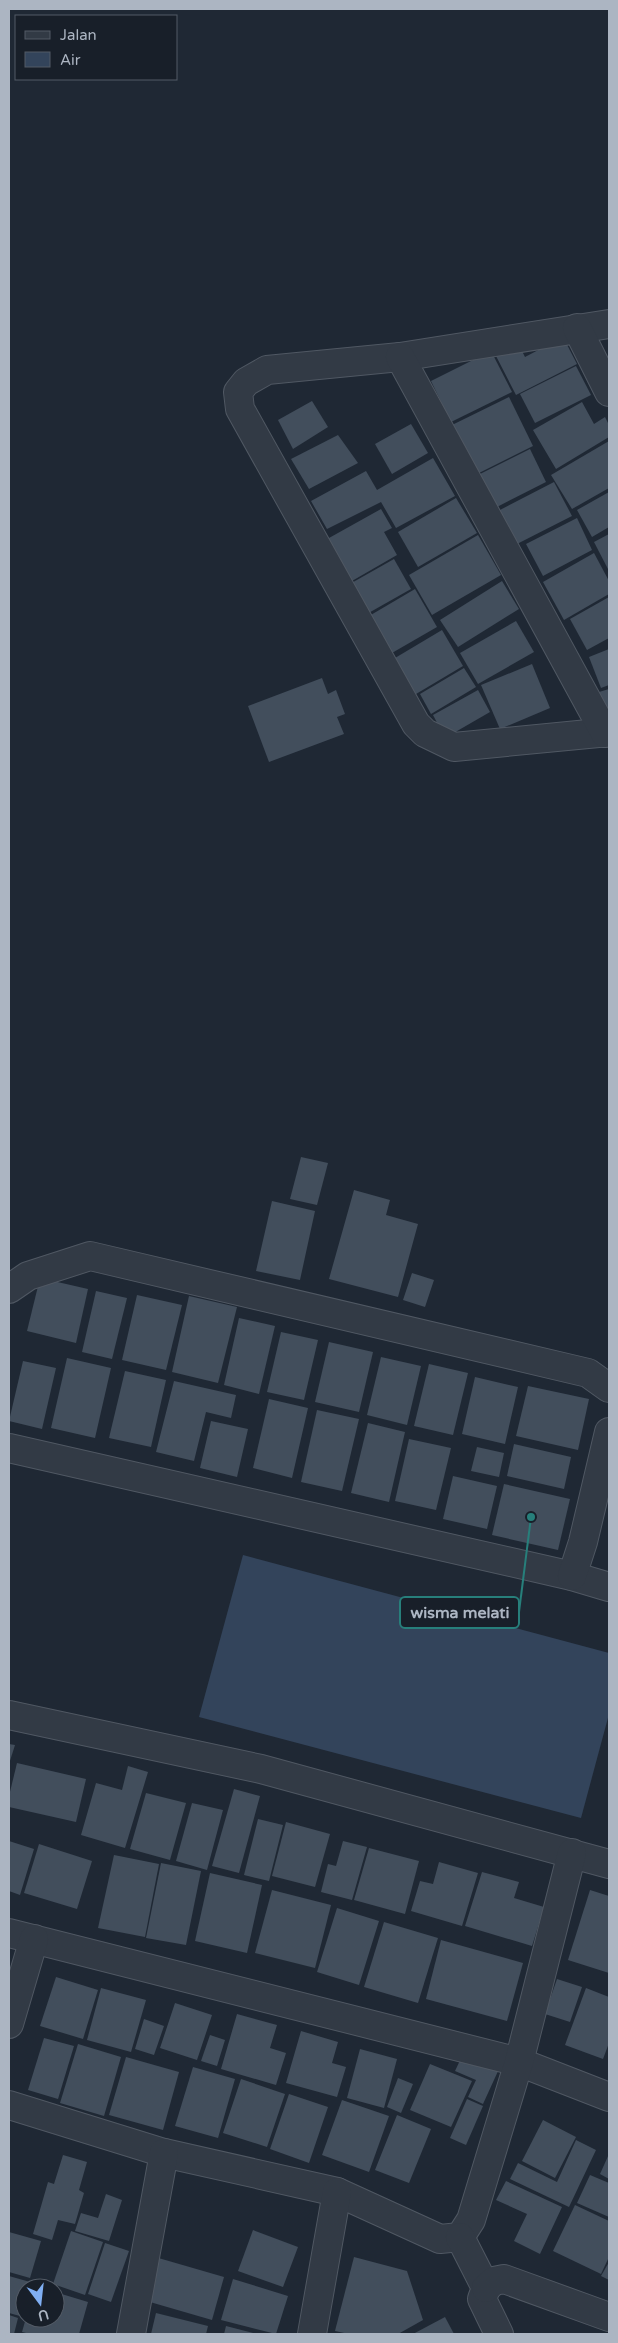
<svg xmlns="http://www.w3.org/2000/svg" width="618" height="2343" viewBox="0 0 618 2343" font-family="'Varela Round',sans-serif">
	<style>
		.water { fill: #33445b }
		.building { fill: #424e5c }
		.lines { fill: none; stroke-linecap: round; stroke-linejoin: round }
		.minor-casing { stroke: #505863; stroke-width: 30 }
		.minor { stroke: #323a45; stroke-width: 28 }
		.leader { fill: none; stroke: #277f7b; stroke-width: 2 }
		.callout-dot { fill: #277f7b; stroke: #181f29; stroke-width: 2 }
		.callout { fill: #181f29; stroke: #277f7b; stroke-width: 2 }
		.callout-label { font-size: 16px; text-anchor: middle; font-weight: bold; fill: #acb5c2 }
	</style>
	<rect width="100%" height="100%" fill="#1f2834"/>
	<path class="water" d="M243,1555L609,1653V1714L581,1818L199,1717Z"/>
	<g class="building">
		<path d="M563,337L577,364L516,395L496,356L519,345L525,357Z"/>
		<path d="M491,351L512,392L451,422L431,381Z"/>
		<path d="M576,366L591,395L535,423L520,394Z"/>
		<path d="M509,397L533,446L477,474L452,425Z"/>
		<path d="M312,401L328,427L293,449L278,420Z"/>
		<path d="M582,402L594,424L605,417L609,425V437L556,469L533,430Z"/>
		<path d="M411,424L428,453L392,474L375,444Z"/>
		<path d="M338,435L358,463L309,489L291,459Z"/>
		<path d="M609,441V488L572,509L551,475Z"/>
		<path d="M530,449L546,482L495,508L478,475Z"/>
		<path d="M433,458L455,496L396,528L381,502L327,529L311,501L366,471L377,490Z"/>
		<path d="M554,482L572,516L515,545L498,511Z"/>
		<path d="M609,492V527L592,537L577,510Z"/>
		<path d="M456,498L477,533L418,567L398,532Z"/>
		<path d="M381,509L392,528L384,532L397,555L345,585L320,543Z"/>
		<path d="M577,518L592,550L543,576L526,544Z"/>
		<path d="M609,534V571L594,542Z"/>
		<path d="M478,535L501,575L432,615L409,575Z"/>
		<path d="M594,553L609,581V594L564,620L543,582Z"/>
		<path d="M394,559L411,589L365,615L348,585Z"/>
		<path d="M502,581L519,609L458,647L440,620Z"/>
		<path d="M415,589L437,627L385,657L364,619Z"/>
		<path d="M609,597V638L587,650L570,619Z"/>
		<path d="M516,621L534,652L478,684L460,653Z"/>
		<path d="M442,630L463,666L411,697L390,661Z"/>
		<path d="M609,649V685L601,688L589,657Z"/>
		<path d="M532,664L550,708L500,729L481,685Z"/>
		<path d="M464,668L476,687L431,714L420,694Z"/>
		<path d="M322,678L328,694L336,690L345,714L337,717L344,734L269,762L248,706Z"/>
		<path d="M609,689V711L606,712L599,692Z"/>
		<path d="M478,690L490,712L445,738L433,715Z"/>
		<path d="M301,1157L328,1163L317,1205L290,1199Z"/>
		<path d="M354,1190L390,1200L386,1215L418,1224L398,1297L329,1279Z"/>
		<path d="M272,1201L315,1211L300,1280L256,1271Z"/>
		<path d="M412,1273L434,1280L425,1307L403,1300Z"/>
		<path d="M40,1278L88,1289L76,1343L27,1331Z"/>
		<path d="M96,1291L127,1298L112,1359L82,1352Z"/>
		<path d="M137,1295L182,1305L166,1370L122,1360Z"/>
		<path d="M189,1296L237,1307L218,1383L172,1372Z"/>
		<path d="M239,1318L275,1326L259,1394L224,1385Z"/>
		<path d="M281,1332L318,1340L304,1400L267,1392Z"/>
		<path d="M329,1342L373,1352L359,1412L315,1402Z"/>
		<path d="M381,1357L421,1366L407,1425L367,1415Z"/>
		<path d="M67,1358L111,1368L95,1438L51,1428Z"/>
		<path d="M23,1361L56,1368L42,1429L9,1421Z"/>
		<path d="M429,1364L468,1373L453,1435L414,1426Z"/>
		<path d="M125,1371L166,1380L151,1447L109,1438Z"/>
		<path d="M475,1377L518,1387L505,1444L462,1434Z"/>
		<path d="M174,1381L236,1395L231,1418L206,1412L194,1461L156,1452Z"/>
		<path d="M528,1386L589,1399L578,1450L516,1436Z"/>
		<path d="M269,1399L308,1408L292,1478L253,1468Z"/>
		<path d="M317,1410L359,1419L342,1491L301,1482Z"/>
		<path d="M211,1421L248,1429L237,1477L200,1468Z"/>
		<path d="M368,1423L405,1432L389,1502L351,1493Z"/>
		<path d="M409,1439L451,1448L436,1510L395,1501Z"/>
		<path d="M514,1444L571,1457L564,1489L507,1476Z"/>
		<path d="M477,1447L504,1453L499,1477L471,1471Z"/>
		<path d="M453,1476L497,1486L487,1529L443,1519Z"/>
		<path d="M504,1484L570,1499L558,1550L492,1535Z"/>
		<path d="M9,1744L15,1745L9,1764Z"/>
		<path d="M17,1763L86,1779L76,1822L9,1807V1796Z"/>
		<path d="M128,1766L148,1772L125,1848L81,1835L96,1783L122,1790Z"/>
		<path d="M234,1789L260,1796L239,1873L212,1866Z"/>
		<path d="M146,1793L186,1803L170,1860L130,1849Z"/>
		<path d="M192,1803L223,1810L207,1870L176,1861Z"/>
		<path d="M258,1819L283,1825L269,1881L244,1875Z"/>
		<path d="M286,1822L330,1834L315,1887L272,1876Z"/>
		<path d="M9,1841L34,1849L20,1895L9,1891Z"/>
		<path d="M343,1841L367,1847L352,1900L321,1892L328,1864L336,1866Z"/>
		<path d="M39,1844L92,1861L77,1909L24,1893Z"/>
		<path d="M369,1848L419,1861L405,1914L354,1900Z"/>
		<path d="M114,1855L159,1864L145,1937L98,1928Z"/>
		<path d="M439,1862L478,1873L462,1926L411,1911L420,1881L433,1884Z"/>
		<path d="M161,1863L201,1871L186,1945L146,1938Z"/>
		<path d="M482,1872L519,1882L514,1898L544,1907L532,1946L465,1926Z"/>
		<path d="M210,1873L262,1885L247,1953L195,1941Z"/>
		<path d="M272,1890L331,1905L315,1968L255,1953Z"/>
		<path d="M590,1890L609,1896V1973L568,1960Z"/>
		<path d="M337,1908L379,1921L359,1985L317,1972Z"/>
		<path d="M384,1922L438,1938L418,2003L364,1987Z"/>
		<path d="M441,1940L523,1963L507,2021L426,1999Z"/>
		<path d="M56,1977L98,1990L83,2039L40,2026Z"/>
		<path d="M557,1979L582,1987L570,2022L545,2014Z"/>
		<path d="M101,1988L146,2000L131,2052L87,2040Z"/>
		<path d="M586,1988L609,1997V2043L603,2059L565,2045Z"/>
		<path d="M175,2003L212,2015L197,2060L160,2048Z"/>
		<path d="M237,2014L277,2025L270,2048L286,2053L276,2085L221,2069Z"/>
		<path d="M144,2019L164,2026L154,2055L135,2049Z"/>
		<path d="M301,2031L338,2042L332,2063L346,2067L337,2097L286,2083Z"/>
		<path d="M210,2035L225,2040L217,2066L201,2061Z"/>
		<path d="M44,2038L74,2046L58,2099L28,2090Z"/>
		<path d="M78,2044L121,2057L104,2116L60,2103Z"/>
		<path d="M360,2049L397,2059L384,2108L347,2098Z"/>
		<path d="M463,2054L499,2069L483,2104L468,2097L476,2080L455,2071Z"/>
		<path d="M126,2057L179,2072L163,2130L109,2115Z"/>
		<path d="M430,2064L472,2081L451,2127L410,2110Z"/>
		<path d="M193,2067L235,2079L218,2138L175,2126Z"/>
		<path d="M398,2078L413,2084L401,2113L387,2107Z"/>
		<path d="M241,2079L285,2094L267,2147L223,2133Z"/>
		<path d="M289,2094L328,2107L309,2163L270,2149Z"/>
		<path d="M467,2099L483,2106L466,2145L450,2138Z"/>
		<path d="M342,2100L389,2116L369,2172L322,2155Z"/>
		<path d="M397,2115L431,2129L409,2183L375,2170Z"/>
		<path d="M543,2120L576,2137L555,2178L522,2161Z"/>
		<path d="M576,2140L596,2150L569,2207L510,2179L518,2163L557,2182Z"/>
		<path d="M609,2154V2179L600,2174Z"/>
		<path d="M63,2155L87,2162L79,2190L84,2193L75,2224L58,2220L52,2240L33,2234L48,2182L54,2184Z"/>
		<path d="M590,2175L609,2183V2217L577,2203Z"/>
		<path d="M506,2181L562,2207L540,2254L514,2241L527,2214L496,2200Z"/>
		<path d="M106,2194L122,2200L109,2241L75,2231L81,2213L98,2218Z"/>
		<path d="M575,2205L609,2221V2257L601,2274L553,2251Z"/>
		<path d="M253,2230L298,2247L283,2287L238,2271Z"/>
		<path d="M71,2231L103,2242L85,2295L53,2284Z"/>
		<path d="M9,2232L41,2241L30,2278L9,2272Z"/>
		<path d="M105,2243L129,2251L111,2302L88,2294Z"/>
		<path d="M155,2257L224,2277L212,2320L143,2300Z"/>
		<path d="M354,2257L407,2271L423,2320L398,2334H349L335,2331Z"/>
		<path d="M609,2262V2280L601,2276Z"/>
		<path d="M9,2276L30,2282L28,2288H25V2299L20,2316L9,2313Z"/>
		<path d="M233,2279L288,2296L276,2334L221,2320Z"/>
		<path d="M55,2292L88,2302L79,2334H30L22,2332L26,2318H55Z"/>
		<path d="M156,2313L208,2326L206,2334H151Z"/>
		<path d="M9,2315L18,2318L14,2334H9Z"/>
		<path d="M445,2317L454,2334H413Z"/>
		<path d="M226,2326L257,2334H224Z"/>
	</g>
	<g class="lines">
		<defs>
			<g id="minor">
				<path d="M609,324L400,357L267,370L246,382L238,392L240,409L416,724L425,733L454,747L609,732"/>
				<path d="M577,328L609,392"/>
				<path d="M400,357L605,733"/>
				<path d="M9,1289L28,1276L90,1256L588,1373L609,1388"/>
				<path d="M9,1448L572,1576L609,1587"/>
				<path d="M572,1576L583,1542L609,1432"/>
				<path d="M9,1715L261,1769L609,1864"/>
				<path d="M9,1933L519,2062L609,2097"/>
				<path d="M9,2024L34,1939"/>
				<path d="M9,2105L164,2153L337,2192L440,2239L460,2237L471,2220L519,2062L572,1853"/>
				<path d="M460,2237L486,2288L482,2299L499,2334"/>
				<path d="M486,2288L494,2281L504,2279L609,2317"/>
				<path d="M131,2334L164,2153"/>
				<path d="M312,2334L337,2192"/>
			</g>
		</defs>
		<use href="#minor" class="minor-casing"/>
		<use href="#minor" class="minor"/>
	</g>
	<path class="leader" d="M531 1517L519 1612"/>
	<circle class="callout-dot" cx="531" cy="1517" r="5"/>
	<rect class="callout" x="400" y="1597" width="119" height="31" rx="5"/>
	<g class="callout-label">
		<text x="460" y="1618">wisma melati</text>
	</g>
	<rect width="618" height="2343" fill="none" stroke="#acb5c2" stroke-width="20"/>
	<rect x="15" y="15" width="162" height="65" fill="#181f29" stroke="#535b66"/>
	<rect x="25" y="31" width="25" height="8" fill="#323a45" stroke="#535b66"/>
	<text x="60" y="40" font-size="15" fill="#acb5c2">Jalan</text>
	<rect x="25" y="52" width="25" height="15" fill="#33445b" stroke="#535b66"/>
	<text x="60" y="65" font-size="15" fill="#acb5c2">Air</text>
	<g transform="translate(40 2303) rotate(165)"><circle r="24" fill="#181f29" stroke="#535b66"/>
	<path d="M0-4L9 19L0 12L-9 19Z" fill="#80aff3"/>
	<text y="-8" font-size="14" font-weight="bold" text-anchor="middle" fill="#acb5c2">U</text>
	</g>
</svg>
